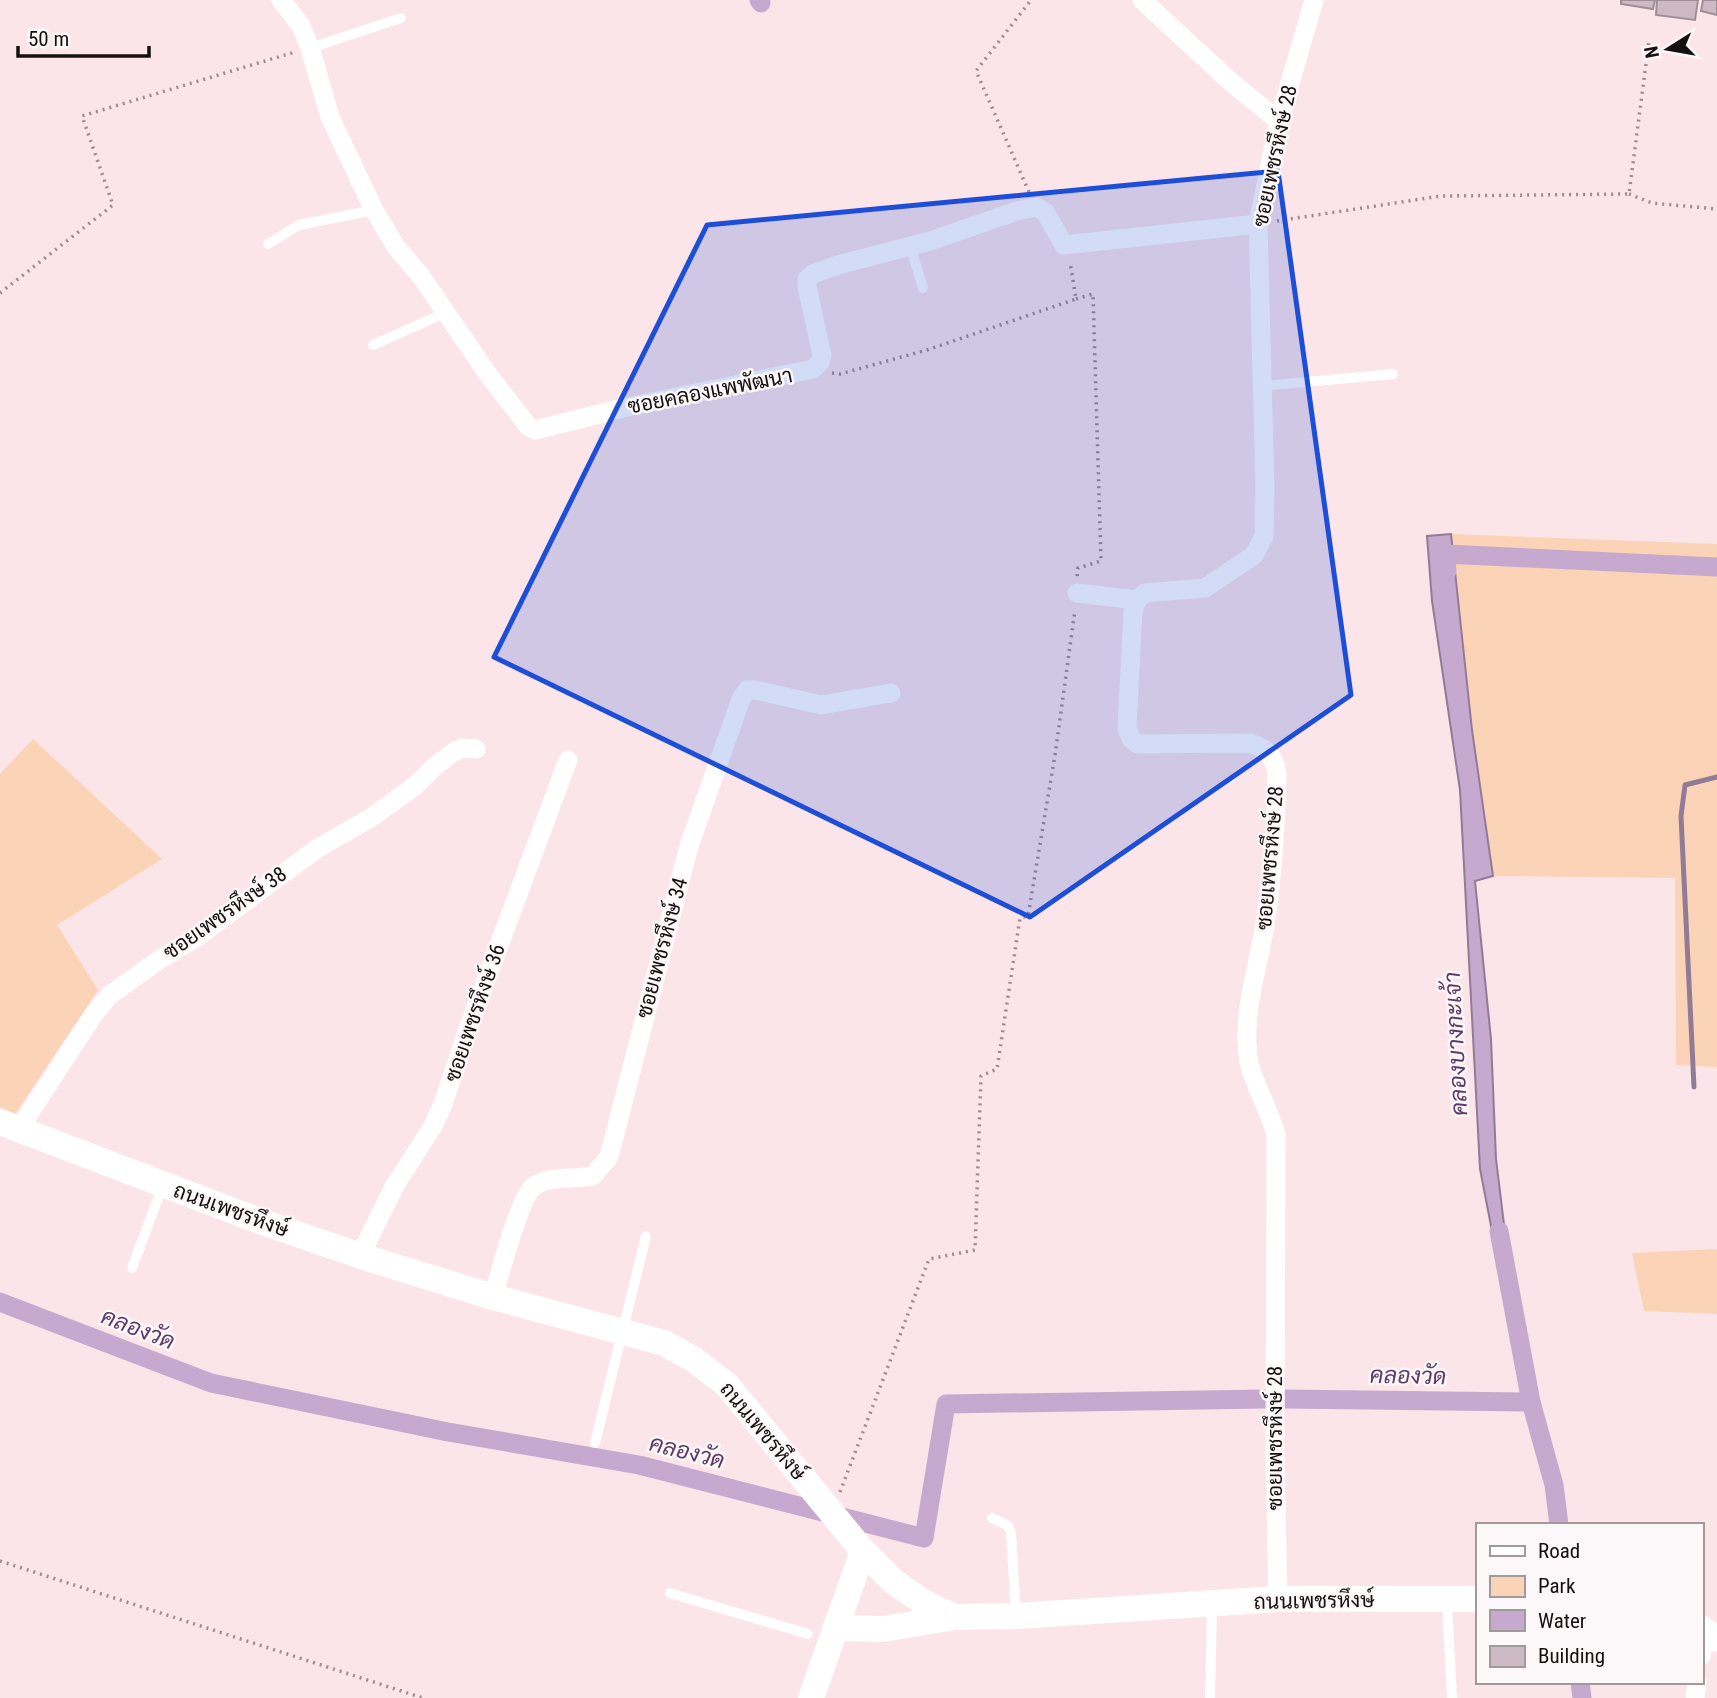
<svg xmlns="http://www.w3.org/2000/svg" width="1717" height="1698" viewBox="0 0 1717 1698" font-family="'Roboto Condensed',Sarabun,sans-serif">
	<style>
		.green { fill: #fbd4b7 }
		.water { fill: #c7a9cf; stroke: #927b96; stroke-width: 2 }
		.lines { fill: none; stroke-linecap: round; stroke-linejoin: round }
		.stream { stroke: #927b96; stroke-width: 5 }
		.canal { stroke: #c7a9cf; stroke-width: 19 }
		.building { fill: #ccb9c4; stroke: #a08e97; stroke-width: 2 }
		.path { stroke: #9c8b8d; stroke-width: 3.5; stroke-dasharray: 2 5; stroke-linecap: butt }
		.lane { stroke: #fff; stroke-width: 10 }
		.street { stroke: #fff; stroke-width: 19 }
		.secondary { stroke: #fff; stroke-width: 26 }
		.marked { fill: #1d4ed8; fill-opacity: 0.2; stroke: #1d4ed8; stroke-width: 5; stroke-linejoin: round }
		.labels { text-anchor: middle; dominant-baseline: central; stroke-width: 5; stroke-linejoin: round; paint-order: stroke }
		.street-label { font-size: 21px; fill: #160f10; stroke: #fcf7f8 }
		.water-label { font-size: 23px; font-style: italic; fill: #5e3869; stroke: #fcf7f8 }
	</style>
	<rect width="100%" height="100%" fill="#fce5e8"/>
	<g class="green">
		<path d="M1451,534L1717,544V1067L1676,1065L1675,878L1493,876L1472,730Z"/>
		<path d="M33,739L162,859L57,925L98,990L15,1114L0,1107V774Z"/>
		<path d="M1717,1249V1314L1644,1311L1632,1253Z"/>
	</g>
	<path class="water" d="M1451,534L1472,730L1493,876L1475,881L1491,1039L1496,1159L1508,1257H1497L1480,1169L1460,790L1432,601L1427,536Z"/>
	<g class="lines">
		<path class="stream" d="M1694,1087L1681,816L1685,785L1717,777"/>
		<g class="canal">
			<path d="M759,0L761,3"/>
			<path d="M1447,571L1445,554L1717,567"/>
			<path d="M1499,1231L1531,1402L1554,1485L1559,1525"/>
			<path d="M0,1302L211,1383L448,1432L639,1465L924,1538L946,1404L1265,1399"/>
			<path d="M1284,1399L1531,1402"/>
			<path d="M1580,1682L1582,1698"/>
		</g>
	</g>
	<g class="building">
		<path d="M1621,0H1655L1653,9L1621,4Z"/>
		<path d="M1657,0H1698L1695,20L1656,15Z"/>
		<path d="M1703,0H1717V15L1701,11Z"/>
	</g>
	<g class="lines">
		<g class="path">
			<path d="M1029,192L976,71L1031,0"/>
			<path d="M1629,194L1652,203L1717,209"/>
			<path d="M1277,221L1441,196L1629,194L1649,41"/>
			<path d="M0,293L113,205L82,116L295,52"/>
			<path d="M1076,299L1093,294L1101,561L1078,568L1077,578"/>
			<path d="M832,373L840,374L927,350L1076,299L1070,262"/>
			<path d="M840,1492L929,1259L975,1250L981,1076L997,1069L1020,918L1028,916L1055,755L1075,610"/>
			<path d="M0,1561L423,1698"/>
		</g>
		<g class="lane">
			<path d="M310,48L401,18"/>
			<path d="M268,244L299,225L374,210"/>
			<path d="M910,246L923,288"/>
			<path d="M373,345L447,312"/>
			<path d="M1262,386L1393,374"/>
			<path d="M132,1268L163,1185"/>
			<path d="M595,1443L646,1236"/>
			<path d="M992,1518L1007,1525L1011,1532L1016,1615"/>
			<path d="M670,1593L808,1634"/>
			<path d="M1447,1601L1452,1698"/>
			<path d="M1210,1698L1212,1605"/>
		</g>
		<g class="street">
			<path d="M281,0L301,26L310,48L330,117L374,210L396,247L421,276L487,373L528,426L535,430L623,408L813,369L820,362L822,355L807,287V279L813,274L838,265L930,241L1017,211L1036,207L1045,212L1064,245L1258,224"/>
			<path d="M1142,0L1232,83L1279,121"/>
			<path d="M1077,593L1137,600"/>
			<path d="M19,1129L94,1014L110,995L159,960L197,937L318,848L372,817L416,785L435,766L455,751L463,748L476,749"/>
			<path d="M360,1256L394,1187L433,1126L443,1104L469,1026L568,760"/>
			<path d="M493,1297C500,1275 519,1197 534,1186C550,1175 574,1180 593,1176L609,1157L689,846L741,699L747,690H755L821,705L891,693"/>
			<path d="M1278,1599L1275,1455L1276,1135C1268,1103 1248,1079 1247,1045C1245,1002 1260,960 1266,918C1273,870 1276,822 1277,774C1274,755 1267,748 1249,743L1138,744L1131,739L1127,728L1133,611L1137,600L1145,593L1205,588L1254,555L1264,536L1265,487L1258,224L1279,121L1314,0"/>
			<path d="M1701,1656L1705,1631"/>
			<path d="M1695,1698L1697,1682"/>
		</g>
		<g class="secondary">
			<path d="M0,1122L262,1222L367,1258L493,1297L664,1343L693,1359L727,1385L863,1551L893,1581L923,1602L955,1617L1016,1616L1278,1599H1477"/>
			<path d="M835,1628L883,1629L955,1617"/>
			<path d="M1701,1628L1717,1639"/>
			<path d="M811,1698L863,1551"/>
		</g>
	</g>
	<path class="marked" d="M1278,171L1351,695L1030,917L494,657L707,225Z"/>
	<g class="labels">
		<g class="street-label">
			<text transform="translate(1275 156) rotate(-78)">ซอยเพชรหึงษ์ 28</text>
			<text transform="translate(710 391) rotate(-11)">ซอยคลองแพพัฒนา</text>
			<text transform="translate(1270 858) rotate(-85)">ซอยเพชรหึงษ์ 28</text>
			<text transform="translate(225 913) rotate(-35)">ซอยเพชรหึงษ์ 38</text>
			<text transform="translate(662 948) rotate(-75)">ซอยเพชรหึงษ์ 34</text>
			<text transform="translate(475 1013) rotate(-71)">ซอยเพชรหึงษ์ 36</text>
			<text transform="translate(231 1210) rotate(20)">ถนนเพชรหึงษ์</text>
			<text transform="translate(763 1431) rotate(50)">ถนนเพชรหึงษ์</text>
			<text transform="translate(1275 1438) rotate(-90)">ซอยเพชรหึงษ์ 28</text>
			<text transform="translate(1314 1601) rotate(-1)">ถนนเพชรหึงษ์</text>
		</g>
		<g class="water-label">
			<text transform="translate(1456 1044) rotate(-93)">คลองบางกะเจ้า</text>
			<text transform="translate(138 1329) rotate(21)">คลองวัด</text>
			<text transform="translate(1408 1376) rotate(1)">คลองวัด</text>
			<text transform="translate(687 1452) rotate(14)">คลองวัด</text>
		</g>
	</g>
	<rect x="1476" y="1523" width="228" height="161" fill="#fcf7f8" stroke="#a09a9b" stroke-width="2"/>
	<rect x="1490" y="1546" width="35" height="10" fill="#ffffff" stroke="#a09a9b" stroke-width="2"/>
	<text x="1538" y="1558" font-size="21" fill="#160f10">Road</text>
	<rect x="1490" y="1576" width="35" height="21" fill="#fbd4b7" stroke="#a09a9b" stroke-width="2"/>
	<text x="1538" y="1593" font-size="21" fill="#160f10">Park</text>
	<rect x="1490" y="1610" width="35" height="21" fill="#c7a9cf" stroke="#a09a9b" stroke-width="2"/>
	<text x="1538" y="1628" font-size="21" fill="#160f10">Water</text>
	<rect x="1490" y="1646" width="35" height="21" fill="#ccb9c4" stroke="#a09a9b" stroke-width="2"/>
	<text x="1538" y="1663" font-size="21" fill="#160f10">Building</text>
	<g transform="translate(1668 49) rotate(259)" stroke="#fcf7f8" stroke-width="5" paint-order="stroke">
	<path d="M0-5L12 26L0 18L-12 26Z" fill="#160f10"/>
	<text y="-10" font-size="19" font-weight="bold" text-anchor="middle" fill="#160f10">N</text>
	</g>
	<path d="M18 46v10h131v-10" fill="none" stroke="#160f10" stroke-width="3.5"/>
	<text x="28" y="46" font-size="21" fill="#160f10" stroke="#fcf7f8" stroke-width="5" paint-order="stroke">50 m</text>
</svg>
